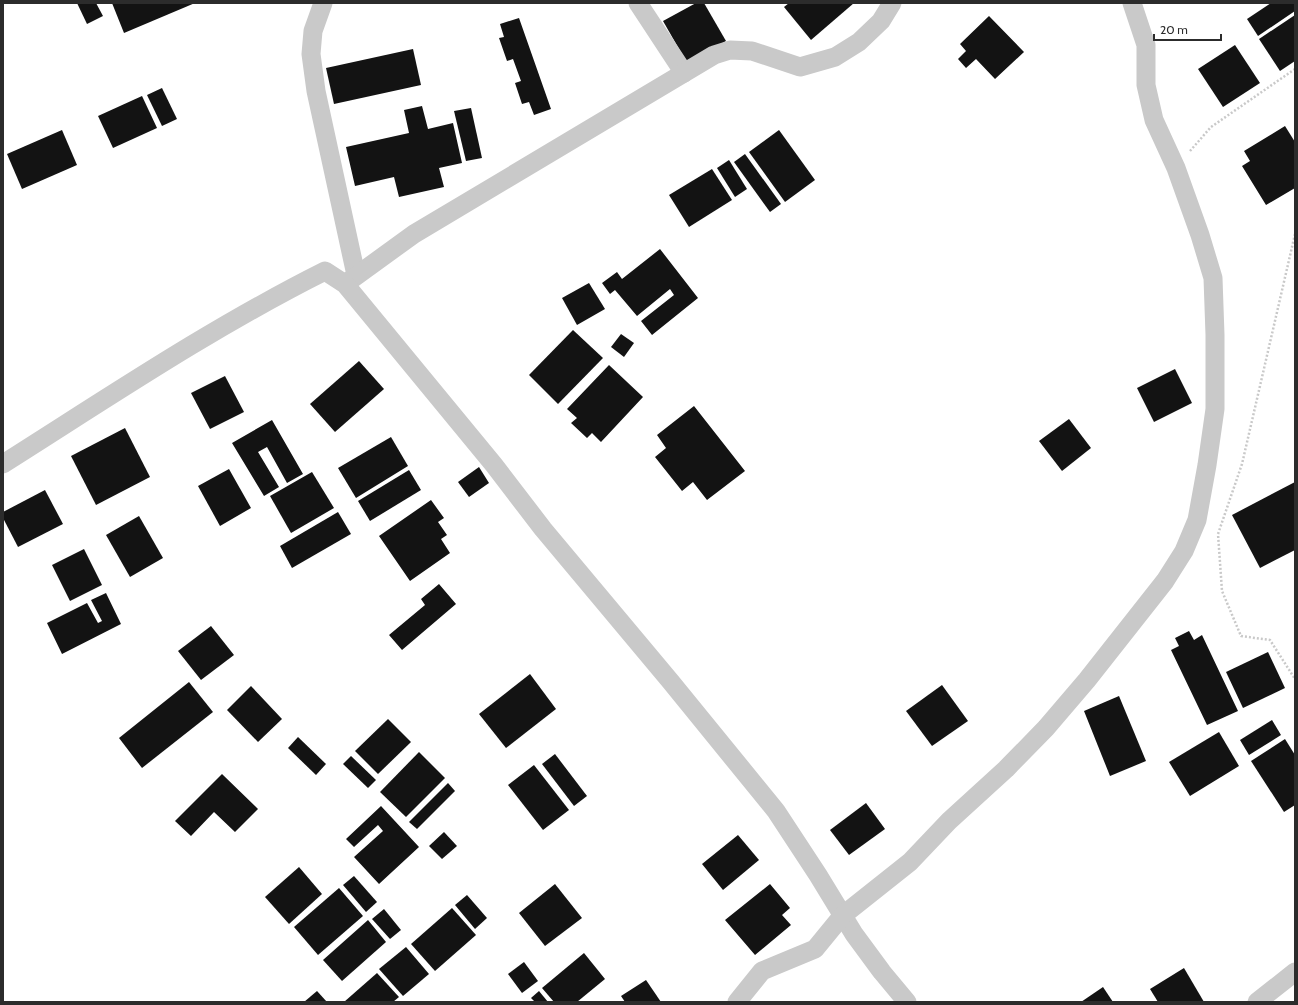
<svg xmlns="http://www.w3.org/2000/svg" width="1298" height="1005" viewBox="0 0 1298 1005" font-family="Cabin,sans-serif">
	<style>
		.building { fill: #131313 }
		.lines { fill: none; stroke-linecap: round; stroke-linejoin: round }
		.path { stroke: #c9c9c9; stroke-width: 2.5; stroke-dasharray: 2 2; stroke-linecap: butt }
		.street { stroke: #c9c9c9; stroke-width: 19 }
	</style>
	<rect width="100%" height="100%" fill="#fff"/>
	<g class="building">
		<path d="M77,3H96L103,16L87,24Z"/>
		<path d="M112,3H195L124,33Z"/>
		<path d="M696,3H704L726,41L687,63L663,21Z"/>
		<path d="M789,3H854L811,40L784,7Z"/>
		<path d="M1271,3H1295V11L1258,36L1247,19Z"/>
		<path d="M1295,15V61L1280,71L1259,39Z"/>
		<path d="M989,16L1024,52L995,79L976,59L966,68L958,59L966,51L960,44Z"/>
		<path d="M519,18L551,109L534,115L529,102L522,104L515,83L521,81L513,59L507,61L499,38L504,37L500,24Z"/>
		<path d="M1235,45L1260,83L1223,107L1198,69Z"/>
		<path d="M413,49L421,85L334,104L326,68Z"/>
		<path d="M162,88L177,119L162,126L147,95Z"/>
		<path d="M142,96L157,128L113,148L98,116Z"/>
		<path d="M422,106L428,129L453,123L462,163L439,168L444,187L399,197L394,177L355,186L346,147L409,133L404,110Z"/>
		<path d="M471,108L482,158L466,161L454,111Z"/>
		<path d="M1285,126L1295,142V188L1266,205L1242,166L1250,161L1244,151Z"/>
		<path d="M62,130L77,165L22,189L7,154Z"/>
		<path d="M779,130L815,180L785,202L749,152Z"/>
		<path d="M745,154L781,204L770,212L734,162Z"/>
		<path d="M729,160L747,189L735,197L717,168Z"/>
		<path d="M712,169L732,200L689,227L669,195Z"/>
		<path d="M660,249L698,298L652,335L641,321L674,295L670,289L637,316L615,290L610,294L602,283L617,272L622,279Z"/>
		<path d="M589,283L605,309L577,325L562,298Z"/>
		<path d="M573,330L603,358L558,404L529,375Z"/>
		<path d="M621,334L634,343L624,357L611,347Z"/>
		<path d="M359,361L384,389L335,432L310,404Z"/>
		<path d="M609,365L643,397L601,442L592,433L587,438L571,423L577,418L567,409Z"/>
		<path d="M1175,369L1192,403L1154,422L1137,388Z"/>
		<path d="M225,376L244,412L210,429L191,393Z"/>
		<path d="M694,406L745,471L707,500L693,482L682,491L655,457L666,448L657,435Z"/>
		<path d="M1069,419L1091,448L1062,471L1039,441Z"/>
		<path d="M272,420L303,474L287,483L267,447L258,452L279,487L264,496L232,443Z"/>
		<path d="M125,428L150,477L96,505L71,456Z"/>
		<path d="M391,437L408,466L356,498L338,468Z"/>
		<path d="M479,467L489,483L469,497L458,482Z"/>
		<path d="M229,469L251,508L220,526L198,486Z"/>
		<path d="M409,470L421,490L370,521L358,501Z"/>
		<path d="M312,472L334,508L291,533L270,496Z"/>
		<path d="M1295,482V550L1260,568L1232,515Z"/>
		<path d="M45,490L63,524L18,547L3,518V512Z"/>
		<path d="M431,500L444,518L438,522L447,535L441,539L450,553L410,581L379,536Z"/>
		<path d="M338,512L351,534L292,568L280,546Z"/>
		<path d="M139,516L163,558L130,577L106,535Z"/>
		<path d="M84,549L102,585L70,601L52,565Z"/>
		<path d="M439,584L456,604L402,650L389,635L425,605L421,599Z"/>
		<path d="M106,593L121,624L62,654L47,623L87,603L98,623L102,621L91,600Z"/>
		<path d="M211,626L234,655L201,680L178,651Z"/>
		<path d="M1189,631L1194,640L1202,635L1238,711L1207,725L1171,650L1179,646L1175,638Z"/>
		<path d="M1268,652L1285,688L1243,708L1226,672Z"/>
		<path d="M530,674L556,709L506,748L479,714Z"/>
		<path d="M189,682L213,712L142,768L119,738Z"/>
		<path d="M942,685L968,721L932,746L906,711Z"/>
		<path d="M251,686L282,719L258,742L227,710Z"/>
		<path d="M1119,696L1146,761L1110,776L1084,711Z"/>
		<path d="M388,719L411,742L378,774L355,751Z"/>
		<path d="M1272,720L1281,735L1249,755L1240,740Z"/>
		<path d="M1219,732L1239,766L1190,796L1169,762Z"/>
		<path d="M298,737L326,764L316,775L288,748Z"/>
		<path d="M1285,739L1295,755V805L1284,812L1251,761Z"/>
		<path d="M419,752L445,778L406,817L380,792Z"/>
		<path d="M555,754L587,796L574,806L542,764Z"/>
		<path d="M351,756L376,780L368,788L343,764Z"/>
		<path d="M534,765L569,810L543,830L508,785Z"/>
		<path d="M222,774L258,809L235,832L214,812L191,836L175,821Z"/>
		<path d="M448,783L455,791L417,829L409,822Z"/>
		<path d="M866,803L885,829L849,855L830,830Z"/>
		<path d="M381,806L419,847L379,884L354,857L383,831L378,825L354,847L346,839Z"/>
		<path d="M444,832L457,846L442,859L429,846Z"/>
		<path d="M738,835L759,860L723,890L702,864Z"/>
		<path d="M299,867L322,894L289,924L265,897Z"/>
		<path d="M354,876L377,902L366,912L343,885Z"/>
		<path d="M555,884L582,918L545,946L519,913Z"/>
		<path d="M770,884L790,908L782,915L791,925L755,955L725,920Z"/>
		<path d="M339,888L363,916L318,955L294,927Z"/>
		<path d="M467,895L487,918L475,929L455,905Z"/>
		<path d="M452,908L476,935L435,971L411,944Z"/>
		<path d="M384,909L401,930L390,939L372,919Z"/>
		<path d="M368,920L386,942L342,981L323,960Z"/>
		<path d="M406,947L429,974L403,996L379,969Z"/>
		<path d="M584,953L605,979L577,1002H554L542,988Z"/>
		<path d="M524,962L538,981L522,993L508,974Z"/>
		<path d="M1184,968L1204,1002H1158L1150,989Z"/>
		<path d="M377,973L399,997L393,1002H344Z"/>
		<path d="M646,980L661,1002H625L621,996Z"/>
		<path d="M1103,987L1113,1002H1081Z"/>
		<path d="M317,991L327,1002H304Z"/>
		<path d="M539,991L548,1002H535L531,998Z"/>
	</g>
	<g class="lines">
		<g class="path">
			<path d="M1190,151L1211,127L1295,69"/>
			<path d="M1295,234L1242,464L1218,534L1222,591L1241,636L1270,640L1295,679"/>
		</g>
		<g class="street">
			<path d="M323,3L313,31L311,54L316,91L356,275"/>
			<path d="M638,3L684,73"/>
			<path d="M345,284L414,234L714,55L730,50L752,51L800,67L835,57L859,42L881,21L892,3"/>
			<path d="M3,464C109,397 213,327 325,271L345,284L494,465L543,529L671,682L776,811L818,875L854,934L882,972L907,1002"/>
			<path d="M737,1002L762,971L815,949L842,916L910,862L949,821L1006,769L1046,728L1087,680L1165,581L1184,551L1197,520L1207,465L1215,409V335L1213,278L1200,235L1176,168L1154,120L1146,85V45L1132,3"/>
			<path d="M1257,1002L1295,972"/>
		</g>
	</g>
	<rect width="1298" height="1005" fill="none" stroke="#2c2c2c" stroke-width="8"/>
	<path d="M1154 34v6h67v-6" fill="none" stroke="#2c2c2c" stroke-width="2"/>
	<text x="1160" y="34" font-size="12" fill="#2c2c2c" stroke="#ffffff" stroke-width="3" paint-order="stroke">20 m</text>
</svg>
